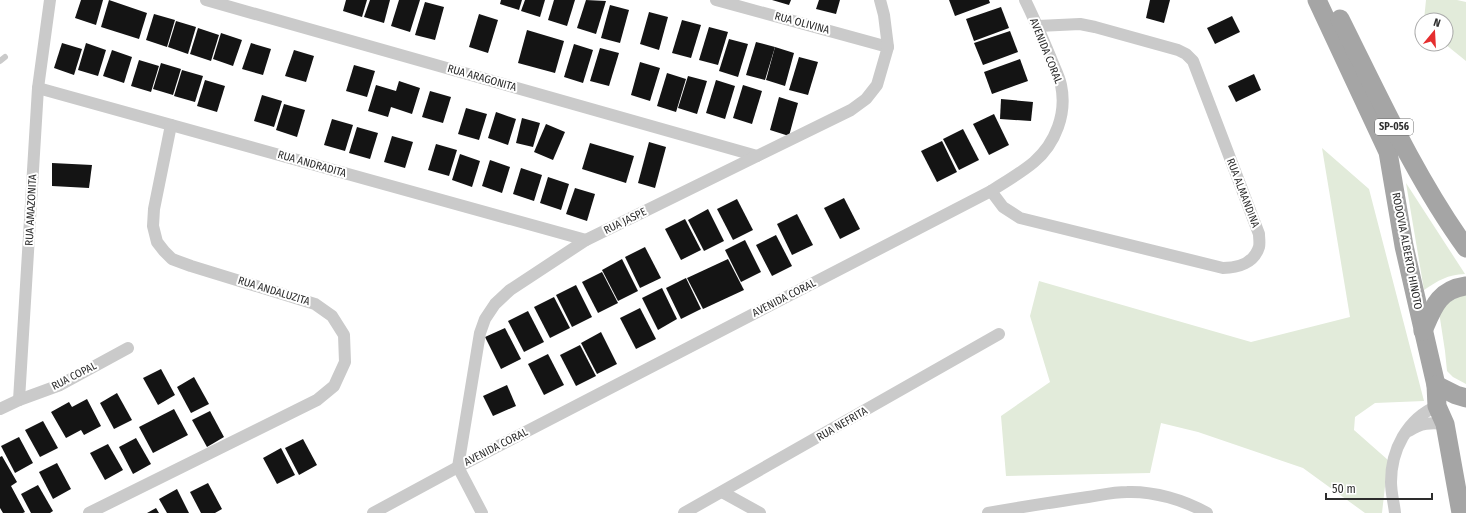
<svg xmlns="http://www.w3.org/2000/svg" width="1466" height="513" viewBox="0 0 1466 513" font-family="'Fira Sans Condensed',sans-serif">
	<style>
		.green { fill: #e2ebda }
		.building { fill: #141414 }
		.lines { fill: none; stroke-linecap: round; stroke-linejoin: round }
		.service { stroke: #cacaca; stroke-width: 6 }
		.minor { stroke: #cacaca; stroke-width: 12 }
		.primary { stroke: #a5a5a5; stroke-width: 19 }
		.labels { text-anchor: middle; dominant-baseline: central; stroke-width: 4; stroke-linejoin: round; paint-order: stroke }
		.shield { fill: #fff; stroke: #6c6c6c; stroke-width: 1 }
		.shield-label { font-size: 10px; font-weight: bold; fill: #2d2d2d }
		.street-label { font-size: 11px; fill: #2d2d2d; stroke: #fff }
	</style>
	<rect width="100%" height="100%" fill="#fff"/>
	<g class="green">
		<path d="M1426,0H1457L1466,2V61L1445,44L1446,20H1424Z"/>
		<path d="M1322,148L1369,189L1424,401L1375,403L1355,417L1354,430L1388,460L1382,513H1365L1303,468L1198,432L1161,423L1150,473L1006,476L1001,416L1050,382L1030,316L1039,281L1251,342L1350,317Z"/>
		<path d="M1406,183L1465,274C1447,275 1439,280 1424,290Z"/>
		<path d="M1466,293V384L1453,377L1447,371L1445,351L1439,312L1442,306Z"/>
	</g>
	<g class="building">
		<path d="M81,0H103L96,25L75,18Z"/>
		<path d="M109,0L147,13L139,39L101,27Z"/>
		<path d="M346,0H367L362,17L343,11Z"/>
		<path d="M370,0H390L384,23L364,17Z"/>
		<path d="M399,0H420L410,32L391,26Z"/>
		<path d="M501,0H522L519,10L500,4Z"/>
		<path d="M525,0H545L540,17L521,11Z"/>
		<path d="M554,0H575L567,26L548,20Z"/>
		<path d="M586,0L606,1L596,34L577,28Z"/>
		<path d="M772,0H791L789,5Z"/>
		<path d="M819,0H840L836,14L816,9Z"/>
		<path d="M949,0H989L990,3L955,16Z"/>
		<path d="M1150,0H1170L1164,23L1146,18Z"/>
		<path d="M425,2L444,7L435,40L415,35Z"/>
		<path d="M610,5L629,10L620,43L601,38Z"/>
		<path d="M1001,7L1009,28L974,41L966,19Z"/>
		<path d="M649,12L668,17L659,50L640,44Z"/>
		<path d="M154,14L175,20L167,47L146,40Z"/>
		<path d="M479,14L498,20L488,53L469,47Z"/>
		<path d="M1232,16L1240,32L1215,44L1207,28Z"/>
		<path d="M682,20L701,25L691,58L672,53Z"/>
		<path d="M176,21L196,27L188,54L168,47Z"/>
		<path d="M709,27L728,32L718,65L699,60Z"/>
		<path d="M198,28L219,35L211,61L190,54Z"/>
		<path d="M527,30L564,41L555,73L518,63Z"/>
		<path d="M1010,31L1018,52L983,65L974,43Z"/>
		<path d="M221,33L242,40L233,66L213,59Z"/>
		<path d="M729,39L748,44L738,77L719,71Z"/>
		<path d="M756,42L775,47L765,80L746,75Z"/>
		<path d="M62,43L82,49L74,75L54,68Z"/>
		<path d="M86,43L106,50L98,76L78,70Z"/>
		<path d="M251,43L271,49L263,75L242,69Z"/>
		<path d="M574,44L593,50L583,83L564,77Z"/>
		<path d="M775,47L794,53L785,86L766,80Z"/>
		<path d="M600,48L619,53L609,86L590,81Z"/>
		<path d="M112,50L132,57L124,83L103,76Z"/>
		<path d="M294,50L314,56L306,82L285,76Z"/>
		<path d="M799,57L818,62L808,95L789,90Z"/>
		<path d="M1020,59L1028,81L992,94L984,72Z"/>
		<path d="M139,60L159,66L151,92L131,86Z"/>
		<path d="M640,62L660,68L650,101L631,95Z"/>
		<path d="M161,63L181,69L173,95L153,89Z"/>
		<path d="M354,65L375,71L367,97L346,91Z"/>
		<path d="M182,70L203,76L195,102L174,96Z"/>
		<path d="M667,73L686,79L676,112L657,106Z"/>
		<path d="M1254,74L1261,90L1236,102L1228,86Z"/>
		<path d="M688,76L707,81L697,114L678,108Z"/>
		<path d="M205,80L225,86L217,112L197,106Z"/>
		<path d="M716,80L735,86L725,119L706,113Z"/>
		<path d="M399,81L420,88L412,114L391,107L388,117L368,111L376,85L396,91Z"/>
		<path d="M743,85L762,91L752,124L733,118Z"/>
		<path d="M430,91L451,97L443,123L422,117Z"/>
		<path d="M262,95L282,101L274,127L254,121Z"/>
		<path d="M779,97L798,103L789,136L770,130Z"/>
		<path d="M1001,99L1033,102L1031,121L1000,119Z"/>
		<path d="M284,104L305,110L297,137L276,130Z"/>
		<path d="M466,108L487,114L479,140L458,134Z"/>
		<path d="M496,112L516,119L508,145L488,138Z"/>
		<path d="M994,114L1009,145L989,155L973,124Z"/>
		<path d="M522,118L540,123L533,147L516,143Z"/>
		<path d="M332,119L353,125L345,151L324,145Z"/>
		<path d="M546,124L565,132L553,160L534,152Z"/>
		<path d="M357,127L378,133L370,159L349,153Z"/>
		<path d="M963,129L979,160L959,170L943,139Z"/>
		<path d="M392,136L413,142L405,168L384,162Z"/>
		<path d="M942,141L957,172L937,182L921,151Z"/>
		<path d="M649,142L666,147L655,188L638,183Z"/>
		<path d="M590,143L634,156L626,183L582,169Z"/>
		<path d="M436,144L457,150L449,176L428,170Z"/>
		<path d="M460,154L480,161L472,187L452,180Z"/>
		<path d="M490,160L510,167L502,193L482,186Z"/>
		<path d="M52,163L92,165L89,188L52,186Z"/>
		<path d="M521,168L542,175L534,201L513,194Z"/>
		<path d="M548,177L569,184L561,210L540,203Z"/>
		<path d="M575,188L595,194L587,221L566,214Z"/>
		<path d="M844,198L860,229L840,239L824,208Z"/>
		<path d="M737,199L753,230L733,240L717,209Z"/>
		<path d="M708,209L724,241L704,251L688,220Z"/>
		<path d="M797,214L813,245L792,255L777,224Z"/>
		<path d="M685,219L701,250L681,260L665,229Z"/>
		<path d="M776,235L792,266L772,276L756,245Z"/>
		<path d="M745,240L761,272L741,282L725,250Z"/>
		<path d="M645,247L661,278L640,288L625,257Z"/>
		<path d="M622,259L638,291L618,301L602,270Z"/>
		<path d="M728,259L744,290L703,309L687,278Z"/>
		<path d="M602,272L618,303L598,313L582,282Z"/>
		<path d="M686,278L701,309L681,319L666,288Z"/>
		<path d="M576,285L592,317L572,327L556,295Z"/>
		<path d="M662,288L677,319L658,330L642,298Z"/>
		<path d="M554,297L570,328L550,338L534,307Z"/>
		<path d="M640,308L656,339L636,349L620,318Z"/>
		<path d="M528,311L544,342L524,352L508,321Z"/>
		<path d="M505,328L521,359L501,369L485,337Z"/>
		<path d="M601,332L617,364L597,374L581,343Z"/>
		<path d="M580,345L596,376L576,386L560,355Z"/>
		<path d="M548,354L564,385L544,395L528,364Z"/>
		<path d="M161,369L175,395L158,405L143,378Z"/>
		<path d="M194,377L209,404L191,413L177,387Z"/>
		<path d="M507,385L516,406L493,416L483,396Z"/>
		<path d="M117,393L132,420L114,429L100,403Z"/>
		<path d="M87,399L101,426L84,435L81,430L66,438L51,412L69,402L72,407Z"/>
		<path d="M174,409L188,435L153,453L139,427Z"/>
		<path d="M210,411L224,437L207,447L192,420Z"/>
		<path d="M43,421L58,448L40,457L25,430Z"/>
		<path d="M19,437L33,463L15,473L1,446Z"/>
		<path d="M136,438L151,464L133,474L119,447Z"/>
		<path d="M303,439L317,465L299,475L285,448Z"/>
		<path d="M108,444L123,470L105,480L90,453Z"/>
		<path d="M281,448L295,475L277,484L263,458Z"/>
		<path d="M2,456L17,482L11,486L25,512L23,513H3L0,508V457Z"/>
		<path d="M57,463L71,489L53,499L39,472Z"/>
		<path d="M208,483L222,509L215,513H201L190,492Z"/>
		<path d="M38,485L53,511L50,513H31L21,494Z"/>
		<path d="M177,489L189,513H167L159,499Z"/>
		<path d="M156,508L159,513H147Z"/>
	</g>
	<g class="lines">
		<path class="service" d="M0,61L5,57"/>
		<g class="minor">
			<path d="M206,0L757,156"/>
			<path d="M716,0L888,47"/>
			<path d="M38,88L586,240"/>
			<path d="M991,191L1003,207L1020,218L1223,268C1238,268 1254,263 1259,247C1260,243 1259,238 1259,234L1193,61L1186,54L1178,50L1095,27L1080,24L1038,26"/>
			<path d="M19,400L38,88L50,0"/>
			<path d="M0,409L19,400L60,385L128,348"/>
			<path d="M1409,431C1420,423 1431,422 1445,424"/>
			<path d="M722,492L760,513"/>
			<path d="M89,513L317,400L334,386L345,362L344,335L332,316L315,304L191,266L172,259L164,251L157,242L153,226L154,209L171,125"/>
			<path d="M373,513L458,467L991,191C1005,182 1021,173 1034,162C1056,143 1067,113 1061,85C1059,75 1053,65 1050,56C1042,37 1034,18 1025,0"/>
			<path d="M482,513L458,467L480,333L485,319L495,304L510,290L586,240L851,110L866,99L877,85L888,47L884,15L880,0"/>
			<path d="M684,513L999,334"/>
			<path d="M988,513C1021,507 1054,502 1088,497C1101,495 1114,492 1127,492C1154,491 1184,500 1207,513"/>
			<path d="M1395,513C1394,503 1391,493 1391,482C1391,450 1407,419 1437,406"/>
		</g>
		<g class="primary">
			<path d="M1317,0L1388,152L1404,246L1436,385L1437,406L1445,424L1461,513"/>
			<path d="M1340,19C1378,95 1416,179 1466,248"/>
			<path d="M1423,331C1433,308 1438,290 1466,286"/>
			<path d="M1436,385L1456,395L1466,398"/>
		</g>
	</g>
	<g class="labels">
		<rect class="shield" x="1375" y="119" width="38" height="16" rx="3"/>
		<g class="shield-label">
			<text x="1394" y="127">SP-056</text>
		</g>
		<g class="street-label">
			<text transform="translate(802 23) rotate(15)">RUA OLIVINA</text>
			<text transform="translate(1046 51) rotate(68)">AVENIDA CORAL</text>
			<text transform="translate(482 78) rotate(16)">RUA ARAGONITA</text>
			<text transform="translate(312 164) rotate(16)">RUA ANDRADITA</text>
			<text transform="translate(1243 193) rotate(69)">RUA ALMANDINA</text>
			<text transform="translate(31 210) rotate(-87)">RUA AMAZONITA</text>
			<text transform="translate(625 221) rotate(-26)">RUA JASPE</text>
			<text transform="translate(1407 251) rotate(79)">RODOVIA ALBERTO HINOTO</text>
			<text transform="translate(274 291) rotate(17)">RUA ANDALUZITA</text>
			<text transform="translate(784 298) rotate(-27)">AVENIDA CORAL</text>
			<text transform="translate(74 376) rotate(-27)">RUA COPAL</text>
			<text transform="translate(842 424) rotate(-30)">RUA NEFRITA</text>
			<text transform="translate(496 447) rotate(-27)">AVENIDA CORAL</text>
		</g>
	</g>
	<g transform="translate(1434 32) rotate(18)"><circle r="19" fill="#ffffff" stroke="#ababab"/>
	<path d="M0-3L7 15L0 10L-7 15Z" fill="#e52e2f"/>
	<text y="-6" font-size="11" font-weight="bold" text-anchor="middle" fill="#2d2d2d">N</text>
	</g>
	<path d="M1326 493v6h106v-6" fill="none" stroke="#2d2d2d" stroke-width="2"/>
	<text x="1332" y="493" font-size="12" fill="#2d2d2d" stroke="#ffffff" stroke-width="3" paint-order="stroke">50 m</text>
</svg>
